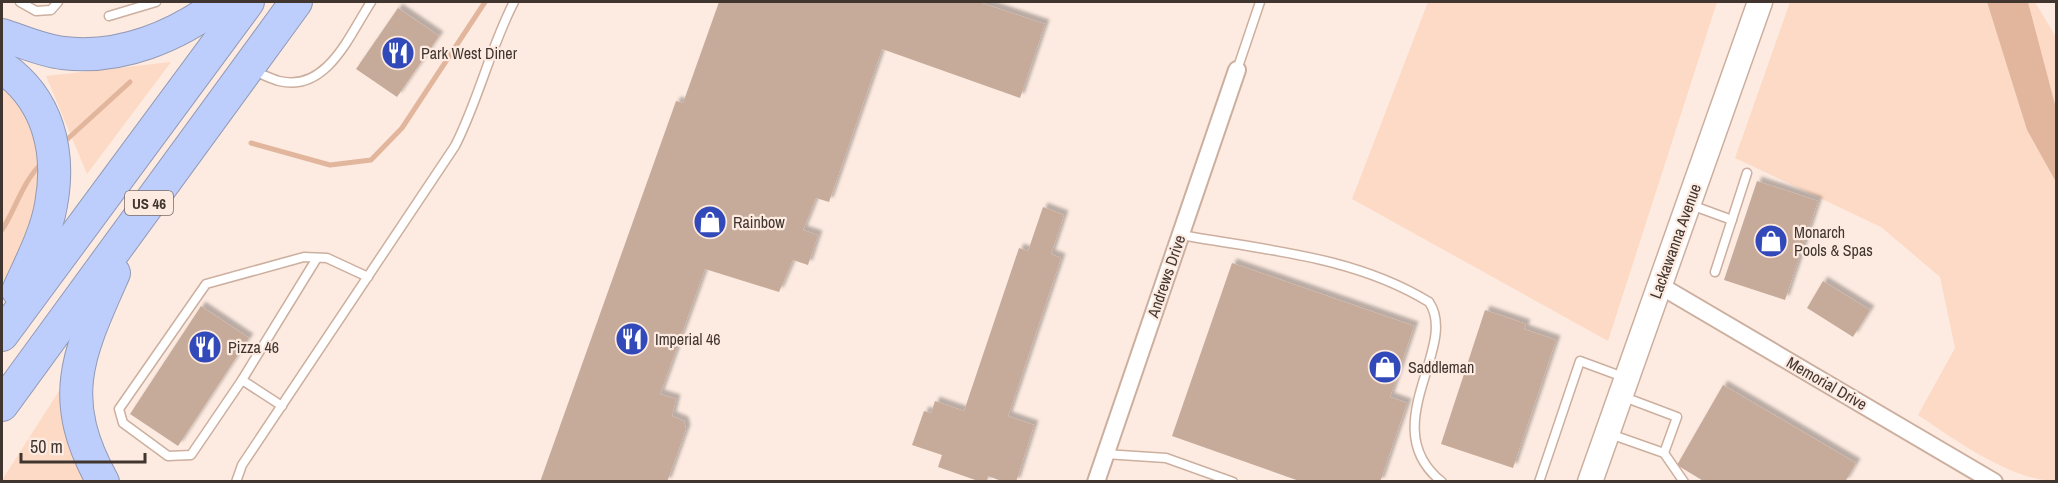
<svg xmlns="http://www.w3.org/2000/svg" width="2058" height="483" viewBox="0 0 2058 483" font-family="'Archivo Narrow',sans-serif">
	<style>
		.green { fill: #fddac5 }
		.water { fill: #e1b69d }
		.lines { fill: none; stroke-linecap: round; stroke-linejoin: round }
		.stream { stroke: #e1b69d; stroke-width: 5 }
		.building { fill: #c7ab9a; filter: url(#shadow) }
		.lane-casing { stroke: #ccaf9f; stroke-width: 11 }
		.street-casing { stroke: #ccaf9f; stroke-width: 20 }
		.secondary-casing { stroke: #ccaf9f; stroke-width: 27 }
		.highway-casing { stroke: #9299b4; stroke-width: 34 }
		.lane { stroke: #fff; stroke-width: 8 }
		.street { stroke: #fff; stroke-width: 16 }
		.secondary { stroke: #fff; stroke-width: 24 }
		.highway { stroke: #bdcefc; stroke-width: 32 }
		.labels { text-anchor: middle; dominant-baseline: central; stroke-width: 4.5; stroke-linejoin: round; paint-order: stroke }
		.shield { fill: #fdebe1; stroke: #796c64; stroke-width: 1.5 }
		.shield-label { font-size: 15px; font-weight: bold; fill: #41362f }
		.poi-label { font-size: 16px; fill: #41362f; stroke: #fdebe1; text-anchor: start }
		.street-label { font-size: 16px; fill: #41362f; stroke: #fdebe1 }
	</style>
	<defs>
		<filter id="shadow"><feDropShadow dx="4.5" dy="-4.5" stdDeviation="1.5" flood-color="#0004"/></filter>
	</defs>
	<rect width="100%" height="100%" fill="#fdebe1"/>
	<g class="green">
		<path d="M1428,2H1717L1608,341L1352,199Z"/>
		<path d="M1790,2H1987L2027,130L2056,182V481C2012,481 1955,440 1918,415L1955,348L1940,277L1881,227L1735,158Z"/>
		<path d="M2028,2H2035L2056,37V108Z"/>
		<path d="M171,62L87,174L46,76Z"/>
		<path d="M2,77L23,89L44,174L31,251L2,291Z"/>
		<path d="M68,377L94,481L2,482V480Z"/>
	</g>
	<path class="water" d="M1987,2H2028L2056,108V182L2027,130Z"/>
	<g class="lines">
		<g class="stream">
			<path d="M251,143L330,165L371,160L402,128L485,2"/>
			<path d="M62,144L130,82"/>
			<path d="M2,230C16,208 23,181 42,163"/>
		</g>
	</g>
	<g class="building">
		<path d="M719,2H979L1045,24L1020,98L882,49L829,202L816,198L803,230L818,235L808,265L793,260L779,292L705,269L660,394L676,399L672,416L684,421L686,429L667,482H540L676,101L683,103Z"/>
		<path d="M398,8L439,36L397,97L356,69Z"/>
		<path d="M1757,181L1818,201L1785,300L1724,280Z"/>
		<path d="M1043,207L1064,215L1051,254L1061,258L1008,416L1034,425L1016,482H1004L988,476L987,482H981L938,467L942,455L912,445L924,411L931,413L935,401L964,411L1019,248L1028,251Z"/>
		<path d="M1232,263L1414,326L1390,397L1407,403L1380,482H1302L1172,436Z"/>
		<path d="M1823,281L1870,310L1853,337L1807,308Z"/>
		<path d="M201,306L249,338L178,446L130,414Z"/>
		<path d="M1485,310L1526,324L1524,329L1556,340L1513,468L1441,444Z"/>
		<path d="M1723,385L1856,463L1845,482H1705L1677,465Z"/>
	</g>
	<g class="lines">
		<defs>
			<g id="lane">
				<path d="M20,2L36,11L51,10L58,2"/>
				<path d="M109,16L156,2"/>
				<path d="M1237,70L1260,2"/>
				<path d="M253,71C262,74 271,79 279,81C327,93 350,34 371,2"/>
				<path d="M1691,205L1732,220"/>
				<path d="M1181,235C1264,250 1354,256 1429,302C1460,347 1373,427 1442,482"/>
				<path d="M1715,272L1747,173"/>
				<path d="M242,380L317,258"/>
				<path d="M1624,397L1677,417L1664,453"/>
				<path d="M282,406L242,380L191,455L168,456L123,423L119,409L206,284L304,257L327,258L368,277"/>
				<path d="M1610,434L1664,453L1684,482"/>
				<path d="M1105,454L1166,458L1233,482"/>
				<path d="M236,482L242,465L455,146C479,99 490,48 514,2"/>
				<path d="M1539,482L1580,361L1626,378"/>
			</g>
			<g id="street">
				<path d="M1659,285L1994,482"/>
				<path d="M1096,482L1237,70"/>
			</g>
			<path id="secondary" d="M1590,482L1760,2"/>
			<g id="highway">
				<path d="M2,35C21,41 43,51 63,53C121,60 177,36 222,2"/>
				<path d="M2,67C48,99 61,151 51,205C46,234 30,264 18,291"/>
				<path d="M2,335L248,2"/>
				<path d="M2,405L296,2"/>
				<path d="M103,482C56,398 78,354 114,273"/>
			</g>
		</defs>
		<use href="#lane" class="lane-casing"/>
		<use href="#street" class="street-casing"/>
		<use href="#secondary" class="secondary-casing"/>
		<use href="#highway" class="highway-casing"/>
		<use href="#lane" class="lane"/>
		<use href="#street" class="street"/>
		<use href="#secondary" class="secondary"/>
		<use href="#highway" class="highway"/>
	</g>
	<defs>
		<symbol id="restaurant-disc" viewBox="-11 -11 22 22"><circle r="9.5" fill="#3249ba" stroke="#fdebe1"/><path d="M-5-6h1v4h1v-4h1v4h1v-4h1v5L-1.5 .5V6h-2V.5L-5-1ZM5-6V6H3V1.5H1.5Q1.5-4 5-6Z" fill="#fff"/></symbol>
		<symbol id="shop-disc" viewBox="-11 -11 22 22"><circle r="9.5" fill="#3249ba" stroke="#fdebe1"/><path d="M-5-2.5h2.3a2.7 3.5 0 0 1 5.4 0H5L5.5 6h-11ZM-1.5-2.5h3a1.5 2.3 0 0 0-3 0Z" fill="#fff"/></symbol>
	</defs>
	<g fill-rule="evenodd">
		<use href="#restaurant-disc" x="379" y="34" width="38" height="38"/>
		<use href="#shop-disc" x="691" y="203" width="38" height="38"/>
		<use href="#shop-disc" x="1752" y="222" width="38" height="38"/>
		<use href="#restaurant-disc" x="613" y="320" width="38" height="38"/>
		<use href="#restaurant-disc" x="186" y="328" width="38" height="38"/>
		<use href="#shop-disc" x="1366" y="348" width="38" height="38"/>
	</g>
	<g class="labels">
		<rect class="shield" x="125" y="191" width="48" height="24" rx="4.5"/>
		<g class="shield-label">
			<text x="149" y="203">US 46</text>
		</g>
		<g class="poi-label">
			<text x="421" y="53">Park West Diner</text>
			<text x="733" y="222">Rainbow</text>
			<text x="1794" y="232">Monarch<tspan x="1794" dy="18">Pools &amp; Spas</tspan></text>
			<text x="655" y="339">Imperial 46</text>
			<text x="228" y="347">Pizza 46</text>
			<text x="1408" y="367">Saddleman</text>
		</g>
		<g class="street-label">
			<text transform="translate(1675 241) rotate(-70)">Lackawanna Avenue</text>
			<text transform="translate(1166 276) rotate(-71)">Andrews Drive</text>
			<text transform="translate(1827 383) rotate(30)">Memorial Drive</text>
		</g>
	</g>
	<rect width="2058" height="483" fill="none" stroke="#41362f" stroke-width="6"/>
	<path d="M21 453v9h124v-9" fill="none" stroke="#41362f" stroke-width="3"/>
	<text x="30" y="453" font-size="18" fill="#41362f" stroke="#fdebe1" stroke-width="4.5" paint-order="stroke">50 m</text>
</svg>
